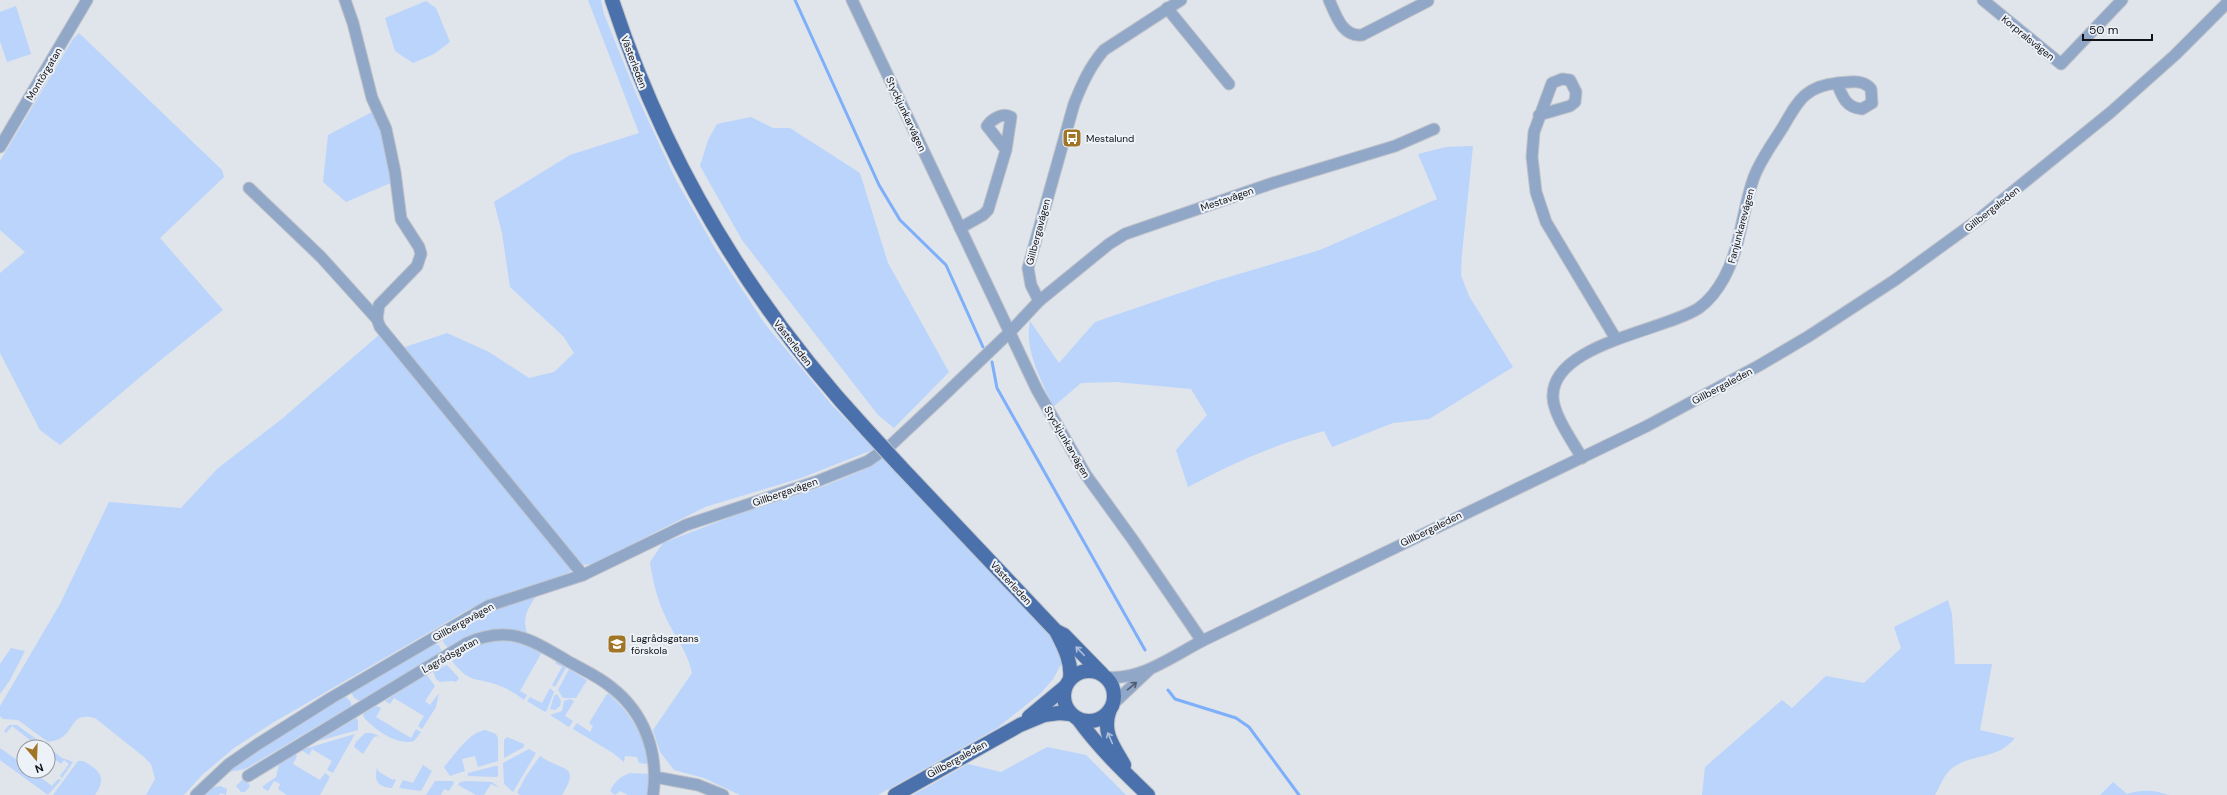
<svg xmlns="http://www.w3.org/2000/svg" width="2227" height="795" viewBox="0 0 2227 795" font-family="'DM Sans',sans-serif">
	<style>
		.green { fill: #bad4fb }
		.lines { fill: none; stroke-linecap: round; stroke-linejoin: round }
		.stream { stroke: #7daffa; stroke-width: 3 }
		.minor-casing { stroke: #bfc2c9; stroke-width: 13 }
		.major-casing { stroke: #bfc2c9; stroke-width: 16 }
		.minor { stroke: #90a7c8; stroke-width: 11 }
		.major { stroke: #4a71ac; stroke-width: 14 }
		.major-bridge-casing { stroke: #bfc2c9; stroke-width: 16; stroke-linecap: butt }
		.major-bridge { stroke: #4a71ac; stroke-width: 14 }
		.oneway { stroke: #acbeda }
		.oneway2 { stroke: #505c6e }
		.labels { text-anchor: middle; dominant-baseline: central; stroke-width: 4; stroke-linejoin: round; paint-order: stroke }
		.street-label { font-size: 10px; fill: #111215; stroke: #edf2f9 }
		.poi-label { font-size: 10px; fill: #111215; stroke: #edf2f9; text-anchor: start }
	</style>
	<rect width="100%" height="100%" fill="#e0e4eb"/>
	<g class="green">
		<path d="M588,0H601L604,14L637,96L676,180L716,250L765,324L831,404L875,449L801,478L705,507L593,564L581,565L546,525L495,459L402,348L447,333L489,352L529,378L554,372L574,353L563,336L510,287L502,233L494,202L570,155L639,133Z"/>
		<path d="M426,1L436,8L450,42L434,54L413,63L395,51L385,18Z"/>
		<path d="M16,6L31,54L7,62L0,41V12Z"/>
		<path d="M79,33L222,170L224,177L160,238L223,310L152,367L60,445L40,430L0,353V273L25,252L0,230V161L73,39Z"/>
		<path d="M374,111L383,131L393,182L346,202L323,182L328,135Z"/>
		<path d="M751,117L773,128H790L860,173L888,263L949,372L894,428L878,415L742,240L700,166L708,140L717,124Z"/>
		<path d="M1473,146L1462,254L1461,275L1469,296L1513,367L1429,419L1393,423L1332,447L1324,431C1276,444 1232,463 1188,487L1176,450L1207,415L1191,389L1116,382L1081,383L1053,407C1042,380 1024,352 1030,321L1059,363L1095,322L1215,281L1320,250L1437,199L1418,154L1446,147Z"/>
		<path d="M380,334L420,386L565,557L573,567L570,572L471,608L274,722L234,748L202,775L184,795H146L155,779L151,764L144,757L95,718C71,712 76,728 61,738C58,740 52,741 48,742L18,720L3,719L0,716V706L60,604L109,502L181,508L217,469L283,418Z"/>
		<path d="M882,457L1050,634L1066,660L1062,663L1053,679L1041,693L997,728L878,795H740L704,778L674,770L660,752L653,730L692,673C688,652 675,637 666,618C657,599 653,582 650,562L663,543L741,513L822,487L861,471Z"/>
		<path d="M537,595C528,608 522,617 527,633C497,624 475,633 448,648L443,642L444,638L496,609Z"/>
		<path d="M1948,600L1952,614L1955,664H1992L1980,730L2015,738C1996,762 1968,752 1949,771C1943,777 1939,788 1935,795H1702L1705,767L1782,700L1792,708L1826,676L1864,683L1901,648L1894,627Z"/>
		<path d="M498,640L525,644L542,652L520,691L527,695L524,700C517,695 509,689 500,686C475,676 471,685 452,661L481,644Z"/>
		<path d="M434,644L439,645L442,652L360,701L354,698L351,691Z"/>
		<path d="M11,648L25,651L10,680L0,694V664Z"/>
		<path d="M556,661L566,668L555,687L552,685L562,667L555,663Z"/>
		<path d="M447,665L459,678L456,682L452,681L440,682L436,679L433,671Z"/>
		<path d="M569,669L587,680L576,698H563L558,690Z"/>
		<path d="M426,674L435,686L425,701L430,705L439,693L436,707L422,729L418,726L424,716L394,698L390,704L385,701Z"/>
		<path d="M550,688L554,692L547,710L545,712L527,701L530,697L542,703Z"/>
		<path d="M557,694L561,701L560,706L555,710L550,709L554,696Z"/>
		<path d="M607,694H609C630,713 643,733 649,761L646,764L639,763L637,757L625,756L624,762L613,753L573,729L577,723L590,732L593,726L589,723Z"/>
		<path d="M345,696L351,702V706L245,769L224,773L229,767Z"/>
		<path d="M570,699L574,701L565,716L573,721L569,727L550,715L562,711L564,701Z"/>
		<path d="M376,706L381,708L376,717L411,738L416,729L421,732L414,741C397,746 373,729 363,716L364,713Z"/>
		<path d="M356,718L358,720V730L318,741Z"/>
		<path d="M9,725H17L47,747H39L12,726L6,733L4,731Z"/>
		<path d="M485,730L496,734L498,738V761L478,767L475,756L462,759L465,771L450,776L444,767C455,755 468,733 485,730Z"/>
		<path d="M365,733H372L379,736L374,737L363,754L354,747L356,742Z"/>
		<path d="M355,734L333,773L327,770L332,761L312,749L309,755L301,750Z"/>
		<path d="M507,737L524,744V747L504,758V740Z"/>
		<path d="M48,747L62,758L73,762L62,778L60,776L69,764L64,760L61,764L48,754Z"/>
		<path d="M1047,747L1086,755L1126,795H913L968,764L1001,772Z"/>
		<path d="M0,748L24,765V771H32L52,786L58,779L61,780L48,795L0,760Z"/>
		<path d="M529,749L536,753L513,792L504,784L503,763Z"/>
		<path d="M295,754L297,756L293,764L320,780L325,773L330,777L320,795H287L278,789L280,784L274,781L268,791L263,788V786L276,777L279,764Z"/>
		<path d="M540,756C563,772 581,764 562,795H520L517,793L526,776Z"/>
		<path d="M78,761H83C100,770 107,778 95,795H53Z"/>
		<path d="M423,765L432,771L421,791L399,788L403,780L413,783Z"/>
		<path d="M495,766H498V776L496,777L468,776V773Z"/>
		<path d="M377,768L379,772L393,780L394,779L396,780L392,788C378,787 374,781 377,768Z"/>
		<path d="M630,773L650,774L648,795H628L620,791L615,795L610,791C615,781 620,777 630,773Z"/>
		<path d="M245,777L250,786L245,792H241L236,786Z"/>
		<path d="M435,781H453L454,783L449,791L444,789L441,795H426Z"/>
		<path d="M467,781L492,782L500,788L491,784L484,795H476L458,785L460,782Z"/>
		<path d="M2113,782L2127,794C2143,789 2153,790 2169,795H2100Z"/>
		<path d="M220,786L227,789L226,795L220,793L219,795H205L211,788Z"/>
	</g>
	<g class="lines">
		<g class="stream">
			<path d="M795,0L879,185L900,220L946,265L983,347"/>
			<path d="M992,362L997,388L1145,650"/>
			<path d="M1168,690L1175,699L1236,718L1249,727L1299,795"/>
		</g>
		<defs>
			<g id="minor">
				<path d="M345,0L353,23L372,98L386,129L395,172L401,219L419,247L421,254L417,266L379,305L377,319"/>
				<path d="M852,0L1037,390L1086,475L1133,540L1202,641"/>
				<path d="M1329,0C1336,15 1342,37 1362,35L1428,1"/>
				<path d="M1983,0L2061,64L2122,0"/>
				<path d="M1167,8L1229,84"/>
				<path d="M1539,115L1570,106L1575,102L1576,92L1570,80L1562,79L1552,83L1534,132L1532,157L1536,192L1546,222L1616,339"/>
				<path d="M0,147L87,0"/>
				<path d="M249,188L321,257L377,319L380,327L583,575"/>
				<path d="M960,228L983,215L988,210L1006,150L1011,117C1003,112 992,119 987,126L1006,150"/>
				<path d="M1039,301L1031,285L1028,268L1074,104C1082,84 1090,66 1104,50L1181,0"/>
				<path d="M1582,458C1573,442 1554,416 1553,398C1550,344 1664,331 1699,308C1710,300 1718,289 1724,278C1741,247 1742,210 1754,177C1761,159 1773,143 1783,127C1798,101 1805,86 1838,83C1851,82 1863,79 1871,89L1872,103L1862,109C1846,108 1842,96 1837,83"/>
				<path d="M1106,677C1140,681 1173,656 1202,641L1647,426L1760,365L1809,336L1895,280L1979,219L2111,112L2175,55L2227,3"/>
				<path d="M1113,704L1149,670"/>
				<path d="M248,776L467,643C509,625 530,639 566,660C581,669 598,676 611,687C645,713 659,754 653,795"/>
				<path d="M655,777L698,785L723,795"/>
				<path d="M196,795L229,764L258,744L331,698L488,606L583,575L686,525L815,482L868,461L892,444L939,400L1010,332L1039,301L1109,244L1125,234L1273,183L1395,146L1434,129"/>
			</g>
			<g id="major">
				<path d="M612,0C665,162 751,305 867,430"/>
				<path d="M900,466L1056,631C1064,647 1072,661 1070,679"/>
				<path d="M1058,632L1064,635L1102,674"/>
				<circle cx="1089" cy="696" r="25"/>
				<path d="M1109,712C1102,733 1114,747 1124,765"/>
				<path d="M1029,717L1065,687"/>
				<path d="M1078,719C1099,748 1123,771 1148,795"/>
				<path d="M895,795L1020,725L1044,715L1059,713L1070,714"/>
			</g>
		</defs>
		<use href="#minor" class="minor-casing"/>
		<use href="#major" class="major-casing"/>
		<use href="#minor" class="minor"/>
		<use href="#major" class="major"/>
		<defs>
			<path id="major-bridge" d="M867,430L900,466"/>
		</defs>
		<use href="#major-bridge" class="major-bridge-casing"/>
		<use href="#major-bridge" class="major-bridge"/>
	</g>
	<defs><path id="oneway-shaft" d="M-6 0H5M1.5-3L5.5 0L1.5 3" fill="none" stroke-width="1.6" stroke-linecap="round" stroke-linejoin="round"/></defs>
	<g class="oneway">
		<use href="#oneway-shaft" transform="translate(1080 651) rotate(-134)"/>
		<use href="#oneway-shaft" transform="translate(1110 738) rotate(-113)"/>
	</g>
	<use class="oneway2" href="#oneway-shaft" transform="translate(1132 686) rotate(-39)"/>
	<defs>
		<symbol id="bus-square" viewBox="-11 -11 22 22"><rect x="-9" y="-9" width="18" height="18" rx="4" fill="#a17526" stroke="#edf2f9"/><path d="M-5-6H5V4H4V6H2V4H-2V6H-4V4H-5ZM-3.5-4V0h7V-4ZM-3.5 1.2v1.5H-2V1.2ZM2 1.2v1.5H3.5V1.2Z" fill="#fff"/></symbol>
		<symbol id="school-square" viewBox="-11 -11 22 22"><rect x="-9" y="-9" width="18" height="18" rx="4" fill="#a17526" stroke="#edf2f9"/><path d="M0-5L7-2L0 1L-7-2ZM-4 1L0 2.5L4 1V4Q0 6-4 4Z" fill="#fff"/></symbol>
	</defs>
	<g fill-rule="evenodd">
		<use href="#bus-square" x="1061" y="127" width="22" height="22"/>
		<use href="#school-square" x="606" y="633" width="22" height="22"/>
	</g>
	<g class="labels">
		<g class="street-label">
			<text transform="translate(2028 38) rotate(39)">Korpralsvägen</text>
			<text transform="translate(634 62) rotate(69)">Västerleden</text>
			<text transform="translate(44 74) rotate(-59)">Montörgatan</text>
			<text transform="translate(906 114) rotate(65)">Styckjunkarvägen</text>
			<text transform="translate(1227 199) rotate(-19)">Mestavägen</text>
			<text transform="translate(1992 209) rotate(-38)">Gillbergaleden</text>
			<text transform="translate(1741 226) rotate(-75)">Fanjunkarevägen</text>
			<text transform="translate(1038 232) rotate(-75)">Gillbergavägen</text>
			<text transform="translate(793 343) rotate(52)">Västerleden</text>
			<text transform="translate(1722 386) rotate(-28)">Gillbergaleden</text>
			<text transform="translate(1067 442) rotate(60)">Styckjunkarvägen</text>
			<text transform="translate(785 492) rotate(-19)">Gillbergavägen</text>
			<text transform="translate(1431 529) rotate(-26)">Gillbergaleden</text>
			<text transform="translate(1011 583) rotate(47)">Västerleden</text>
			<text transform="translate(463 622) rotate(-29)">Gillbergavägen</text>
			<text transform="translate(450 655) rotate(-29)">Lagrådsgatan</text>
			<text transform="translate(957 759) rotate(-29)">Gillbergaleden</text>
		</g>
		<g class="poi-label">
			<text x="1086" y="138">Mestalund</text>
			<text x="631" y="638">Lagrådsgatans<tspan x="631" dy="12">förskola</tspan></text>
		</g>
	</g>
	<g transform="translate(36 759) rotate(161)"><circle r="19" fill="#edf2f9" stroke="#95989e"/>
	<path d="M0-3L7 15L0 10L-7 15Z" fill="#a17526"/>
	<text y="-6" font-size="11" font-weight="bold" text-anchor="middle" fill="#111215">N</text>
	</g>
	<path d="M2083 34v6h69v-6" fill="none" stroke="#111215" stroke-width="2"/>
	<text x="2089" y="34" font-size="12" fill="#111215" stroke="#edf2f9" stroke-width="3" paint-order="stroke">50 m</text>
</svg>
